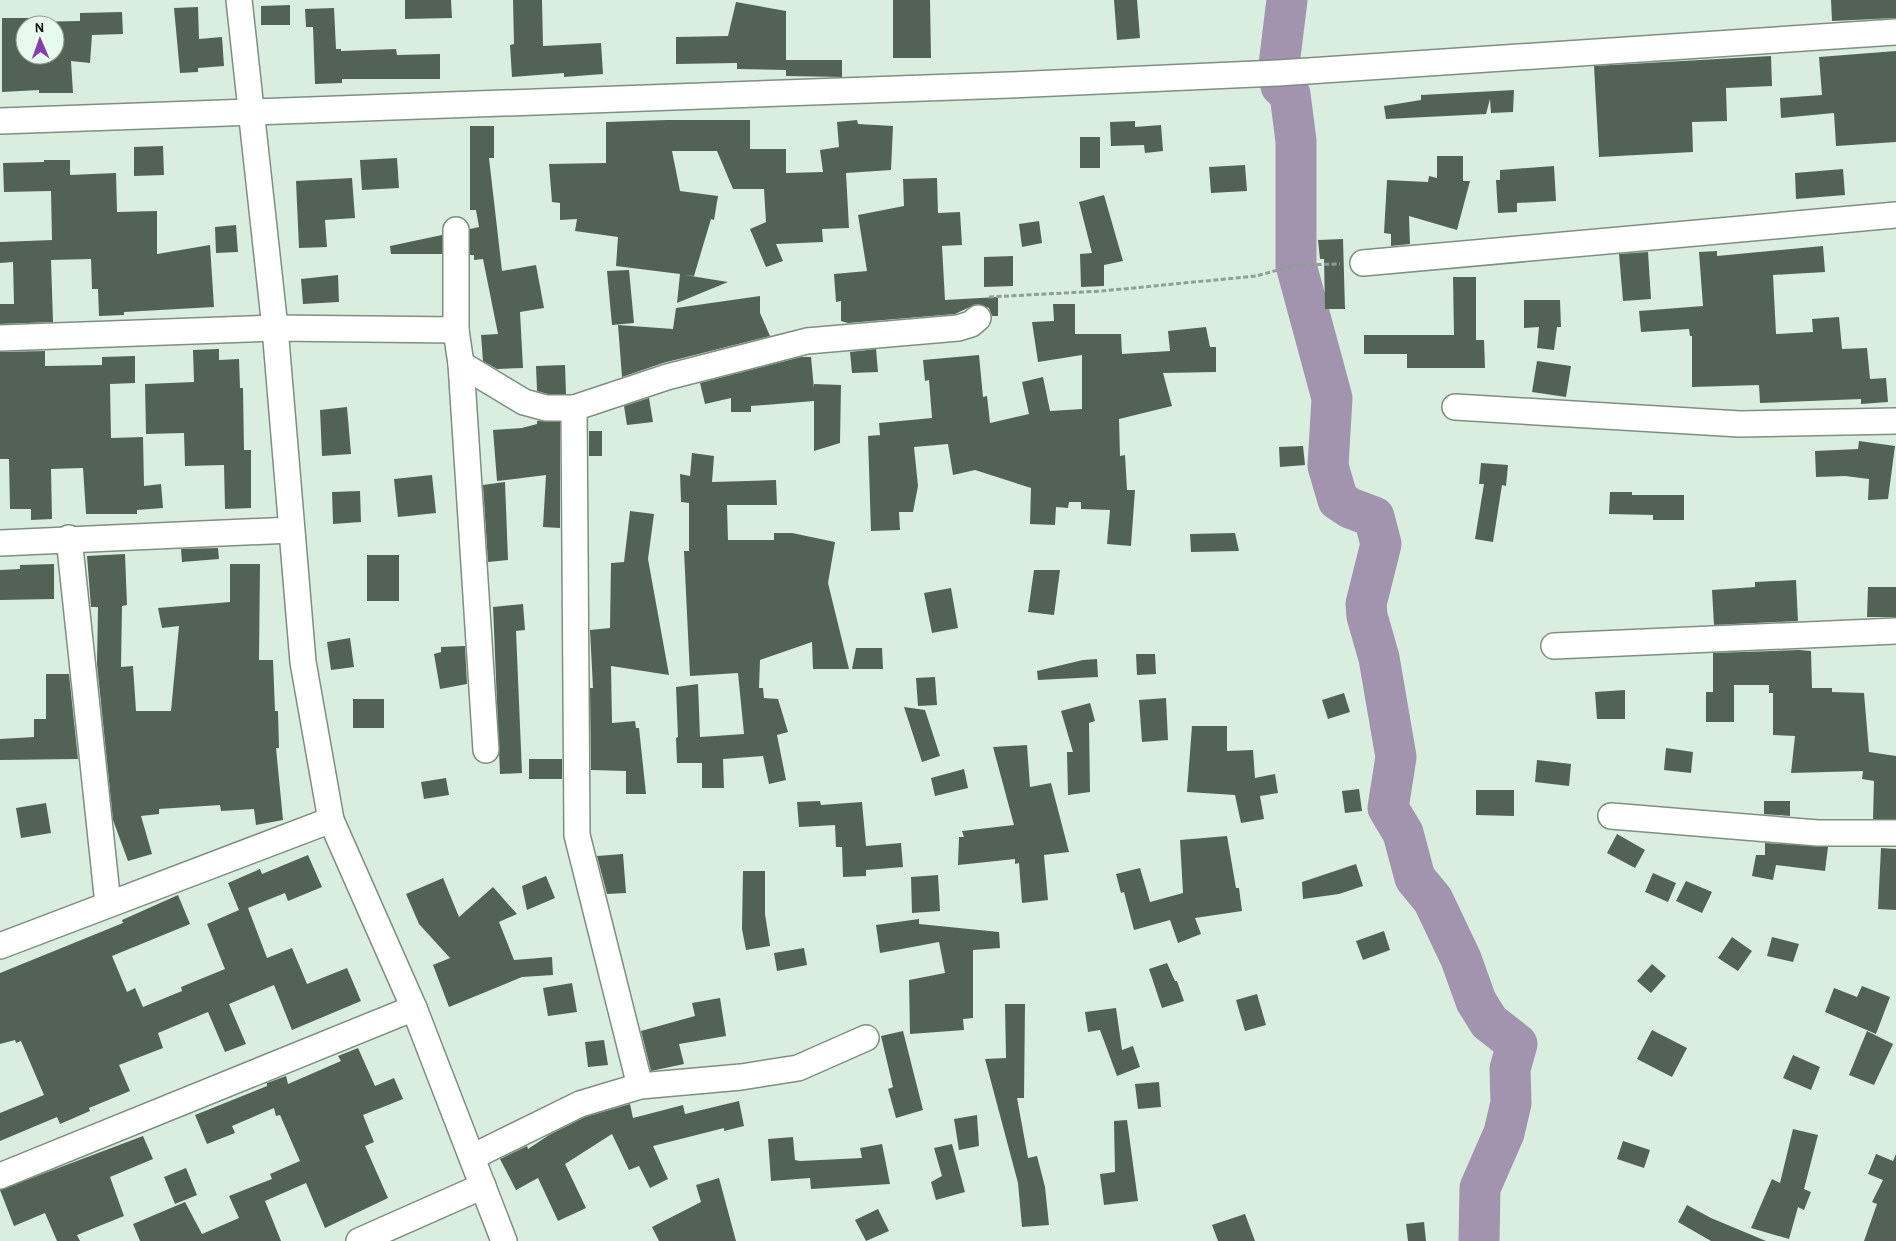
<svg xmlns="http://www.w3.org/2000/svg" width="1896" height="1241" viewBox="0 0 1896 1241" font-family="'Alegreya Sans',sans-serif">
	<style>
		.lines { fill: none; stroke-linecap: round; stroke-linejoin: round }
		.river { stroke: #a293ae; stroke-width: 41 }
		.building { fill: #526356; fill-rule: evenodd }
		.street-casing { stroke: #7e8f82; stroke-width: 28 }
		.path { stroke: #909f94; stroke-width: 3; stroke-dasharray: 5 2.5; stroke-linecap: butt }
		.street { stroke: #fff; stroke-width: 25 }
	</style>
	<rect width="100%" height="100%" fill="#daeedf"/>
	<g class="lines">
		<path class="river" d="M1287,0L1278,73L1281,86L1290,94L1296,141V265L1332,398L1328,466L1338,500L1350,508L1374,517L1381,544L1366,604L1367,616L1379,658L1396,757L1388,808L1403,833L1415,878L1433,900L1461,959L1476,1001L1489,1022L1517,1044L1510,1069L1511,1103L1504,1133L1480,1188L1479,1241"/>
	</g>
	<g class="building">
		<path d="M405,0H451L452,18L405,19Z"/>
		<path d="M513,0H542L543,46L601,43L603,74L564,77V73L512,77L510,45L514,44Z"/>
		<path d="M893,0H930L931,58H893Z"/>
		<path d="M1114,0H1137L1140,38L1117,40Z"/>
		<path d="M1831,0H1896V18L1832,21Z"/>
		<path d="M736,2L786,11V70L737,69V63L676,64V37L728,36Z"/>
		<path d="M290,5V25H261V6Z"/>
		<path d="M198,7L199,39L222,37L224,66L198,68V72L180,73L174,8Z"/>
		<path d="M334,8L336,49H341V51L396,49L397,55L440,54V79H342V83L315,84L313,27H306L305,9Z"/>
		<path d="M122,12L123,34L92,35L90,63L71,61L73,93H39V90L2,92V18H29V22L80,21V13ZM25,25H55V55H25Z"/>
		<path d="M1896,51V142L1836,146L1834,113L1781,118L1780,98L1822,95L1819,57Z"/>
		<path d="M1771,56L1772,86L1726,88L1727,121L1692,122L1693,152L1599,157L1594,66Z"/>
		<path d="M786,60H842V77L786,76Z"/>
		<path d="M1514,90L1513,112L1491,113L1490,99L1486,114L1386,119L1384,106L1421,100V95Z"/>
		<path d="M667,120H750V149H786V173L823,172L820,150L839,147L837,122L857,120L858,124L893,126L891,170L846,173L849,228L822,229L823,242L776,244L783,261L766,267L750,229L766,222L764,189H733L717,151H672L680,191L718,196L714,220L711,219L694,276L685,275L728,282L677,303L680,274L616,266L618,237L575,231L577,219L560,220V203L552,202L549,164L606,163V122Z"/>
		<path d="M1135,121V127L1161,125L1163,151L1145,153L1144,145L1111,146L1110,122Z"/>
		<path d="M470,126H494V158H489L502,271L536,265L544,308L520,312L523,368L497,369L483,361L481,335L498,334L483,259L474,260V255H470V229L479,227L476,210H470Z"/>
		<rect x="1080" y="137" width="20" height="31"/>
		<path d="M163,146L164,175L134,176V147Z"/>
		<path d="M1437,156H1463V181H1470L1457,230L1409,216L1410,244L1391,246V234L1384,233L1387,180L1428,182L1429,176L1437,178Z"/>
		<path d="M397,158L399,188L362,190L360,160Z"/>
		<path d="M44,160H70V175L116,173L117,212L157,211V254L210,245L214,307L124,312V315L99,316L98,289H92L91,259L51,260L53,322L0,324V304H14L13,262L0,263V242L52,240L51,191L4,192L3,163L44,162Z"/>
		<path d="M1245,165L1247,191L1211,193L1209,167Z"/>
		<path d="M1554,166L1556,201L1517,203V212L1498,213L1496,180H1500V170Z"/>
		<path d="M1843,169L1845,195L1796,199L1795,173Z"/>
		<path d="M352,178L355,218L325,220L327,247L299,248L296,181Z"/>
		<path d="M937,178L938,213L960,212L962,245L942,246L945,300L998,297V316H992L989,308L976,304L955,314L848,323L841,321V301L836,302L834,274L867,271L858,215L904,206L903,179Z"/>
		<path d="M1104,195L1123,261L1104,265V286L1081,287L1080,254L1092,253L1079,202Z"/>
		<path d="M1039,221L1042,243L1022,247L1019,224Z"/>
		<path d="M236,225L238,252L216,253L215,227Z"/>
		<path d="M442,235V254H391L390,246Z"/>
		<path d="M1343,239L1345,309H1325L1324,259H1320L1318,240Z"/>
		<path d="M1823,246L1825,272L1773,275L1776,334L1813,332L1812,319L1839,317L1842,349L1867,348L1870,379L1886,378L1888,402L1861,404V399L1760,403L1759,385L1692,387V336H1690L1689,329L1641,332L1639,311L1703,306L1699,252L1717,251V256Z"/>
		<path d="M1648,252L1651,299L1623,301L1619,254Z"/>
		<path d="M1013,256V286L984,287V257Z"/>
		<path d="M629,270L634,323L612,325L607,271Z"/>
		<path d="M338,275L339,302L303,304L301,279Z"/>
		<path d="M1453,277H1476V340H1484L1485,368H1407V354H1364V335H1454Z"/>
		<path d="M760,296V313L770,336L663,363L622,377L618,325L673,329L676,308Z"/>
		<path d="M1524,300H1560L1561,327H1557L1554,350L1537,348L1539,327L1524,328Z"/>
		<path d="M1053,304H1075V334H1121L1122,354L1170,351L1168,331L1206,327L1210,347H1216V372L1163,373L1172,406L1119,419L1120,456L1125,455L1127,490H1135L1131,546L1107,544L1110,510L1081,509V502H1069L1068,508L1056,507L1055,525L1030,524L1031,488L975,470L953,475L948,444L914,447L918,486L913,512H899L900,530L871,531L868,436L880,435L879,423L932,418L929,380L925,381L923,360L979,355L983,397L987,396L990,423L1029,414L1022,382L1043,377L1050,411L1082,409V355L1038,362L1032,322L1054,321Z"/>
		<path d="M219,349V360L239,359L240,388H243L244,450H251V508L225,509L224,465L185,466L184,433L146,434L145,384L194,382L193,350Z"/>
		<path d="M876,349L878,372L852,373L850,352Z"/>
		<path d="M45,351V366L102,365V357L135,356V383L110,384L111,438L143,437L144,486L161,484L163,508L137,510V514H86L83,468L51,469L52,519L31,520V509H10L9,459H0V352Z"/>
		<path d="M801,357H811L814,389V384L841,385L840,443L814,451V401L751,406V412H731V398L705,404L700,383Z"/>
		<path d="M1537,361L1571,366L1566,397L1532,392Z"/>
		<path d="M565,365L566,394H548L537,391L536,366Z"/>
		<path d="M649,398L653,422L627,425L624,406Z"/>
		<path d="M347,407L351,454L322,456L320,410Z"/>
		<path d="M537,421L560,422V528L543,527L546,475L497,481L493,430L522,428L537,424Z"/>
		<rect x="589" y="431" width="13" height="25"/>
		<path d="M1859,441L1895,446L1888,499L1868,500L1869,479L1845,476L1816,477L1815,451L1858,449Z"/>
		<path d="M1303,446L1305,465L1280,467L1279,447Z"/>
		<path d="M692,453L714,456L712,482L776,480L777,505H727L728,540H774V533H792L835,542L828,583L849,669H813L812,642L760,660L759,688H763L764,698L778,699L788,732L777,735L786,780L769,784L763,756L723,759L724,788H702V763H677L676,738L678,737L676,687L698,684L700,737L744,734L738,673L690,676L684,551H689V503L681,502L680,474L690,476Z"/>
		<path d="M1481,463L1508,465L1506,486L1502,485L1493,542L1475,539L1484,484H1479Z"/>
		<path d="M432,475L436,513L398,517L394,479Z"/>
		<path d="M505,482L508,560L488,562L483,485Z"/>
		<path d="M360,491L361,522L333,524L332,492Z"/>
		<path d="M1610,492H1632V495H1684V520H1653V515L1609,514Z"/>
		<path d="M630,511L654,514L648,559L669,675L611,666L612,723L635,721L636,728H639L646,794H626V771L591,770L590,688H593L590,630L610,628L611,563L624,562Z"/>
		<path d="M1235,533L1239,551L1191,552L1190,534Z"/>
		<path d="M218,548L219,559L182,562L181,549Z"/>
		<path d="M125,554L127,605L122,606L121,667L133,666L136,711H171L179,626L162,628L158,608L230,602V564H260L259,660H273L275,711H278L279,748H276L283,820L256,825L254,809L221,811L220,805L159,809V814L141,816L152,854L128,861L113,820L97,664L98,607H91L87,556Z"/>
		<rect x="367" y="555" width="32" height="46"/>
		<path d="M54,564V599L0,600V570L20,569V565Z"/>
		<path d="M1034,570H1060L1054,615L1028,612Z"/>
		<path d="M1796,580L1798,621L1714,625L1712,590L1755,587V582Z"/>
		<path d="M1868,587H1896V617H1867Z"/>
		<path d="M951,588L958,628L932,633L924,593Z"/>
		<path d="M523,604L525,630L516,631L522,773L500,774L493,607Z"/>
		<path d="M350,638L354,667L331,670L327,642Z"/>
		<path d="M465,646L467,684L440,689L434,654L441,652V647Z"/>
		<path d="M856,648H882L883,669H852Z"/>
		<path d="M1799,650L1811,651L1812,688H1832V692L1864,693L1869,752L1896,756V819H1873L1874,781L1862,779L1863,771L1791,773L1795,736L1773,735V693H1769V685H1734V722H1706V692H1713V653Z"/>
		<path d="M1136,654H1155L1156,674L1137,675Z"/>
		<path d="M1097,659L1098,677L1038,680L1037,671L1083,660Z"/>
		<path d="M46,674H69L78,759L0,760V739L34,737V719H46Z"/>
		<path d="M935,677L937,705L918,706L916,678Z"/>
		<path d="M1625,690V719H1597L1595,692Z"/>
		<path d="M1344,693L1350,712L1328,719L1322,700Z"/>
		<path d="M1166,698L1168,740L1142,742L1139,700Z"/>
		<rect x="353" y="699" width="31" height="29"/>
		<path d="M1090,703L1095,721L1089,723L1090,792L1068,795L1067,752H1073L1061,711Z"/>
		<path d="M904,707L925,710L940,756L922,762Z"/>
		<path d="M1192,726H1227V751L1253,750L1255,778L1275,774L1278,793L1260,796L1264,819L1241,823L1235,795L1187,792Z"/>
		<path d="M1027,745L1030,787L1051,783L1069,852L1044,855L1048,900L1022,903L1019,863L1015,864V859L958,865L959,837H964L962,831L1014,825L993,747Z"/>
		<path d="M1666,748L1693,752L1691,773L1664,770Z"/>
		<rect x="529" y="759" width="33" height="20"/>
		<path d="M1537,760L1571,764L1569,786L1535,782Z"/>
		<path d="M964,769L968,788L935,796L931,778Z"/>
		<path d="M446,778L449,795L424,799L421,782Z"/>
		<path d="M1359,789L1362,811L1345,813L1342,791Z"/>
		<path d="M1476,790H1514V816L1476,815Z"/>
		<path d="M820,801L821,805L862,802L866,846L901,843L903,867L866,870V876L843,877L842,847H836L835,825L799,827L797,802Z"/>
		<path d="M1764,801H1790V816L1764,814Z"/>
		<path d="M46,803L51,833L21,838L16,808Z"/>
		<path d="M1617,834L1645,850L1635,868L1607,853Z"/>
		<path d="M1227,836L1236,888H1239L1242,911L1195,918L1201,934L1178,943L1170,920L1134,930L1124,892L1121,893L1116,874L1140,868L1150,902L1183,893L1180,840Z"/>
		<path d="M1765,843L1828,847L1825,871L1776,865L1773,880L1752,876L1756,855H1765Z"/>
		<path d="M1881,848L1896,849V910L1878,909Z"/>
		<path d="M623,854L626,893L607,894L597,856Z"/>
		<path d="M308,855L322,887L288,901L285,893L248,908L267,958L292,948L307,984L347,968L361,1001L292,1030L274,985L229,1004L246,1044L225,1052L208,1012L158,1033L163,1048L119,1065L130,1091L89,1108L90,1111L60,1124L57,1117L0,1141V1113L44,1095L21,1041L16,1043L15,1040L0,1044V973L123,923L122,920L178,895L190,924L112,956L127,992L135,988L143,1007L182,991L181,987L225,969L207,924L239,910L228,883L260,869L262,874Z"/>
		<path d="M1356,864L1363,886L1339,894L1303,899L1302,882Z"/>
		<path d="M743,871H765V914L770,946L746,950L742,929Z"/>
		<path d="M1653,873L1676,883L1668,902L1645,892Z"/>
		<path d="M938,875L940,911L912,913L911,877Z"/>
		<path d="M546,876L555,898L527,910L522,886Z"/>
		<path d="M443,878L459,917L493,887L517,914L499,922L514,960L552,957L553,975L522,977L449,1007L433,965L450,958L419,924L406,894Z"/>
		<path d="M1686,881L1712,892L1702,913L1676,901Z"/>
		<path d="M919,919V924L999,932L1000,948L973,950V1018L963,1019L964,1030L910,1034L909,980L945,973L939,942L880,953L876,925Z"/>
		<path d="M1384,931L1390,950L1363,960L1356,941Z"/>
		<path d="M1732,937L1752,951L1738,971L1718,958Z"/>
		<path d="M1772,937L1799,944L1793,962L1767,956Z"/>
		<path d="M804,948L807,965L777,971L774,953Z"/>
		<path d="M1167,963L1175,981H1177L1184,1001L1162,1008L1149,969Z"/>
		<path d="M1652,964L1666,976L1651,993L1637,981Z"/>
		<path d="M572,983L577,1012L548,1016L543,988Z"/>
		<path d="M1862,986L1890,997L1876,1034L1825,1012L1834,988L1857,997Z"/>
		<path d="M1257,994L1266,1025L1245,1031L1236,1000Z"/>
		<path d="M720,998L726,1036L679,1044L684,1064L651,1071L641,1031L695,1016L692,1003Z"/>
		<path d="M1005,1004H1025L1024,1098H1017L1028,1158L1037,1156L1045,1187L1049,1225L1022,1227L1018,1183L985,1059L1006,1058Z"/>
		<path d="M1116,1008L1122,1050L1133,1046L1140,1067L1117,1076L1100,1030L1088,1032L1085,1012Z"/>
		<path d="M1652,1030L1687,1048L1672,1077L1637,1059Z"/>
		<path d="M903,1031L923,1110L896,1118L888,1089L893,1087L881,1036Z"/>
		<path d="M1867,1031L1893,1044L1874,1085L1849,1075Z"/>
		<path d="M604,1040L608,1065L588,1067L585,1042Z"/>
		<path d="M358,1048L375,1086L394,1078L403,1099L363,1115L374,1142L365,1146L388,1198L325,1228L306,1183L265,1201L281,1241H140L133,1224L185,1202L202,1234L239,1218L229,1196L272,1179L270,1174L300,1161L280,1115L276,1116L274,1108L232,1126L235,1133L207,1144L195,1115L267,1086V1083L286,1076L288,1084L341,1061L338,1056Z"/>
		<path d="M1793,1055L1820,1067L1811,1090L1783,1078Z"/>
		<path d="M1159,1082L1161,1107L1138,1109L1135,1084Z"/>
		<path d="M739,1101L744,1126L724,1131V1128L653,1146L668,1179L650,1188L639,1166L629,1170L612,1134L565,1164L586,1208L558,1221L538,1178L516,1190L500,1159L527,1146L528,1149L549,1135L585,1117L630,1104L633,1118L683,1105L685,1114Z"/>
		<path d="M977,1115L979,1146L959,1150L954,1119Z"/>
		<path d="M1127,1120L1138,1201L1104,1205L1100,1174L1115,1172L1114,1121Z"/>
		<path d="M1793,1129L1818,1135L1804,1189L1811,1192L1804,1210L1798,1207L1789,1239L1751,1228L1772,1179L1780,1183Z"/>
		<path d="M143,1136L153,1159L110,1177L124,1216L77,1235L80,1241H57L45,1213L14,1226L0,1190Z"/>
		<path d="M793,1137L795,1160L800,1161L862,1158L860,1148L882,1144L890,1184L811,1189L810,1178L771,1181L768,1139Z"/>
		<path d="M1623,1141L1650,1150L1644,1168L1617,1159Z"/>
		<path d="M952,1144L965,1192L936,1200L931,1182L942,1176L934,1148Z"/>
		<path d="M1876,1154L1893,1161L1896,1154V1241H1864L1877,1204L1872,1202L1883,1180L1868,1174Z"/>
		<path d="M186,1168L197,1195L175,1204L164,1177Z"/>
		<path d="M719,1178L736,1241H659L652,1227L701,1202L696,1185Z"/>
		<path d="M1687,1205L1711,1218L1766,1241H1711L1678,1222Z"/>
		<path d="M878,1209L889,1231L866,1241L855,1220Z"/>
		<path d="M1245,1214L1255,1241H1218L1212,1225Z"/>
		<path d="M1424,1222L1426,1241H1408L1406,1224Z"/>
	</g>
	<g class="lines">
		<defs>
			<g id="street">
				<path d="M239,0L275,328L303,662L331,820L414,1008L504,1241"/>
				<path d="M0,121L1010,85L1278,73L1896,32"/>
				<path d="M456,230V330L461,364L486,750"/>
				<path d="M1363,263L1896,215"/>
				<path d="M0,338L275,328L456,330"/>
				<path d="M461,364L524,402L546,408H574L577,835L640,1086"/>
				<path d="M1455,407L1740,424L1896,421"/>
				<path d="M574,408L667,377L807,341L958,328L971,324L978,318"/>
				<path d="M69,538L108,904"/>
				<path d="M0,543L291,530"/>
				<path d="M1554,646L1896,631"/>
				<path d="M1611,816L1818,833H1896"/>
				<path d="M0,946L331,820"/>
				<path d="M472,1157L580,1104L640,1086L741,1077L798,1068L866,1038"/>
				<path d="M0,1176L414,1008"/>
				<path d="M359,1241L483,1186"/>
			</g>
		</defs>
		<use href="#street" class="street-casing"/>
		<path class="path" d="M989,297L1102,291L1256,276L1296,265L1340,264"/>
		<use href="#street" class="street"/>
	</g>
	<g transform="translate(40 40) rotate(358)"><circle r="24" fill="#e7fbec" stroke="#909e94"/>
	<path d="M0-4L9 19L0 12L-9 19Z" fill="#853db0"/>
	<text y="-8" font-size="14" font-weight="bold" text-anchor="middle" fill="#0d130f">N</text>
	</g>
</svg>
